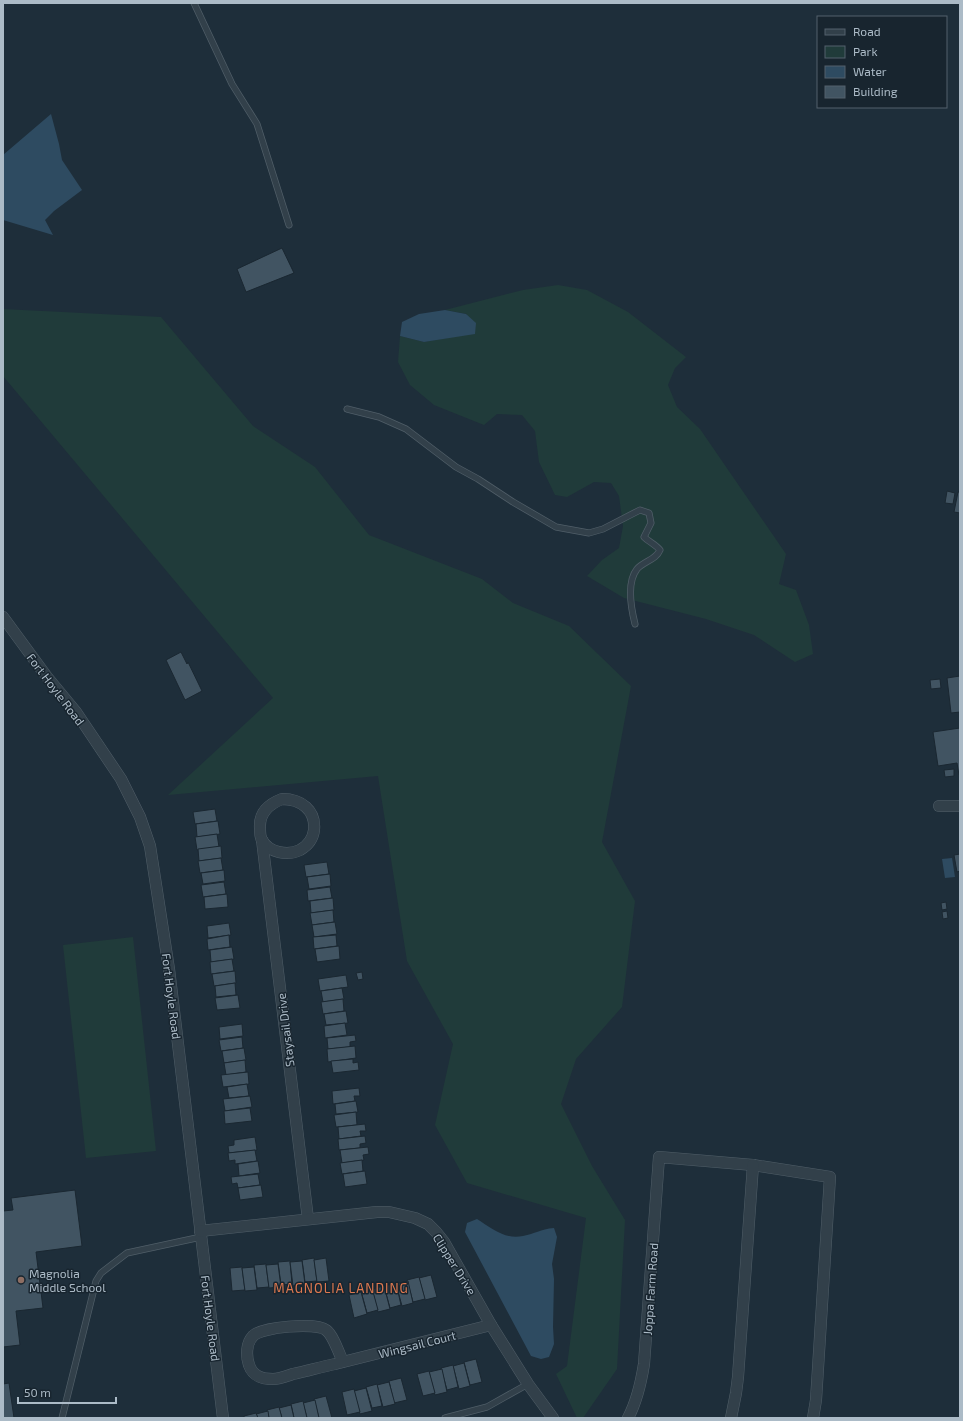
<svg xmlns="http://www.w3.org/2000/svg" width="963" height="1421" viewBox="0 0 963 1421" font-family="'Exo 2',sans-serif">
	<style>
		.green { fill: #203b3a }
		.water { fill: #2e4b61 }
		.building { fill: #415462; stroke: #1a2731 }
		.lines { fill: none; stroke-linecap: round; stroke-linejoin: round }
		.service-casing { stroke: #505e68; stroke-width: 7 }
		.minor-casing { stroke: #505e68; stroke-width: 12 }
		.service { stroke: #32404a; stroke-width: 5.5 }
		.minor { stroke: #32404a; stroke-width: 11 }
		.education-dot { fill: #8d6e63; stroke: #18252f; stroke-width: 1.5 }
		.labels { text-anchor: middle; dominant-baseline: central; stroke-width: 3; stroke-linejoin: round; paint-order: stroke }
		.street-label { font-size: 12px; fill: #acbbc7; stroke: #18252f }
		.poi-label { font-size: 12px; fill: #acbbc7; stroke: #18252f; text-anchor: start }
		.neighbourhood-label { font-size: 13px; letter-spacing: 1px; fill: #df7950; stroke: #18252f }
	</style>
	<rect width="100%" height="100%" fill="#1e2e3a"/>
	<g class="green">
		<path d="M558,285L587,290L628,312L686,357L675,368L668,385L677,407L700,429L786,554L779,584L796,590L809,625L813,654L795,662L754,635L706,619L624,598L587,576L602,560L619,548L623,526L619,496L611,483L594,482L567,497L555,495L539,462L535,431L522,415L497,414L484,425L434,405L410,385L398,362L400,336L424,342L447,338L467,314L445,310L523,290Z"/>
		<path d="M3,309L161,317L253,426L315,467L369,535L482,579L513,603L569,626L631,686L602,842L635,901L622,1007L576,1059L561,1104L592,1166L625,1220L617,1369L583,1418H577L556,1374L567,1366L586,1218L467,1183L435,1125L453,1044L407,961L378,776L168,795L273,698L3,376Z"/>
		<path d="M133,937L156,1151L86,1158L63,945Z"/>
	</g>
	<g class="water">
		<path d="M51,114L59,144L62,160L82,190L54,211L45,220L53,235L3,220V155Z"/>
		<path d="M445,310L466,314L476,323L475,334L424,342L400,336L402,322L419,314Z"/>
		<path d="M952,858L955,877L945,878L942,859Z"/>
		<path d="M477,1219C491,1228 505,1240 523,1236C535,1234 540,1229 554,1228L557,1237L552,1264L554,1279L553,1327L554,1344L549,1357L541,1359L531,1356L465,1232L467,1223Z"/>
	</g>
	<g class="building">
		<path d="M282,248L294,273L246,292L237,269Z"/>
		<path d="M947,491L955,493L953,504L945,503Z"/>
		<path d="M958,492H960V513L954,512Z"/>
		<path d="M181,652L187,664L188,662L202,691L185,700L166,660Z"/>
		<path d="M960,676V712L951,713L947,678Z"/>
		<path d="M940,679L941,688L931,689L930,680Z"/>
		<path d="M960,728V775H959L957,763L938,766L933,732Z"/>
		<path d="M954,769V776L945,777L944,770Z"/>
		<path d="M215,809L217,821L195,824L193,812Z"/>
		<path d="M218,821L220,834L197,837L196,824Z"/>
		<path d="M217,834L219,847L197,850L195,837Z"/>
		<path d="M221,846L222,858L199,861L198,849Z"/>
		<path d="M960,854V871L957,872L954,855Z"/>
		<path d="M221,858L223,870L200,873L198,861Z"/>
		<path d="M327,862L329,874L306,877L304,865Z"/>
		<path d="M224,870L225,881L203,884L201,873Z"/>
		<path d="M330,874L331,886L309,889L307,877Z"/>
		<path d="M224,882L226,894L203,897L201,885Z"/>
		<path d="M330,887L332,898L308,901L307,890Z"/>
		<path d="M227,894L228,907L205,909L204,897Z"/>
		<path d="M333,898L334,910L311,913L310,901Z"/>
		<path d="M946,902L947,909L942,910L941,903Z"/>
		<path d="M333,910L334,922L312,925L310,913Z"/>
		<path d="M947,911L948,918L943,919L942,912Z"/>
		<path d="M335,922L337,934L314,937L312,925Z"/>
		<path d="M229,923L231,935L208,938L207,926Z"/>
		<path d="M229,935L230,947L208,950L207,939Z"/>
		<path d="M336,935L337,946L314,949L313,937Z"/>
		<path d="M339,946L340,959L317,962L315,949Z"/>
		<path d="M232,947L234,959L211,962L210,950Z"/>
		<path d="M232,959L234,971L211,974L210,962Z"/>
		<path d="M235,971L236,983L214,986L212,974Z"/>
		<path d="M362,972L363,979L358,980L356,973Z"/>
		<path d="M346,975L348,987L320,991L318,979Z"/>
		<path d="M235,983L236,995L216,997L215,986Z"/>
		<path d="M342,988L344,999L323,1002L321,991Z"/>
		<path d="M238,995L240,1008L217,1010L215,998Z"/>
		<path d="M343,999L344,1011L323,1014L321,1002Z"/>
		<path d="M346,1011L348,1023L326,1025L324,1014Z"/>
		<path d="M345,1023L347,1035L325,1038L324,1026Z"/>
		<path d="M242,1024L243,1036L220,1039L219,1027Z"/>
		<path d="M355,1035L356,1041L350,1042V1047L328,1049L327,1038Z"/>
		<path d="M242,1037L243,1048L221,1051L219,1040Z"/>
		<path d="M355,1046L356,1058L328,1062L327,1049Z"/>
		<path d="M244,1048L246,1060L224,1063L222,1051Z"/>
		<path d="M353,1059V1063L358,1062L359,1070L333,1073L331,1061Z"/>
		<path d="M245,1060L246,1072L226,1075L224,1063Z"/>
		<path d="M248,1072L249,1084L223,1087L221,1075Z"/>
		<path d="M247,1084L249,1096L229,1098L227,1087Z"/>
		<path d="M359,1088L360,1096H354L355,1101L333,1104L332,1091Z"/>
		<path d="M250,1096L252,1107L225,1111L223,1099Z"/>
		<path d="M356,1101L358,1112L336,1114L335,1104Z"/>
		<path d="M250,1108L252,1121L225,1124L224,1111Z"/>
		<path d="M356,1112L357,1125L336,1127L334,1115Z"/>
		<path d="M365,1124L366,1131H360L361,1136L339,1139L338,1127Z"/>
		<path d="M365,1136L366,1143L360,1144V1148L339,1150L338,1139Z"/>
		<path d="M255,1137L257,1150L229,1153L228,1146L234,1145V1140Z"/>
		<path d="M368,1147L369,1154L363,1155L364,1160L342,1163L340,1150Z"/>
		<path d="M255,1150L257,1161L235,1164V1160L229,1161L228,1153Z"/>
		<path d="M362,1160L363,1171L342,1174L340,1163Z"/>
		<path d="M258,1161L260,1173L239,1176L238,1164Z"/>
		<path d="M365,1171L367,1184L345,1187L343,1174Z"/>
		<path d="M258,1174L260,1185L238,1188L237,1183L232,1184L231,1177Z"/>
		<path d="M261,1185L263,1197L240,1200L238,1188Z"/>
		<path d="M75,1190L82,1246L36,1252L43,1308L16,1311L20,1345L3,1347V1211L13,1210L11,1198Z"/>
		<path d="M314,1258L317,1281L305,1282L302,1260Z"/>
		<path d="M326,1258L329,1281L317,1282L314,1260Z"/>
		<path d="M290,1261L292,1284L281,1285L278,1262Z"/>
		<path d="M302,1261L305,1284L293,1286L290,1262Z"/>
		<path d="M266,1264L269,1287L257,1288L254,1265Z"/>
		<path d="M278,1264L281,1287L269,1288L266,1265Z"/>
		<path d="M242,1267L245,1290L232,1291L230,1268Z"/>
		<path d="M254,1267L257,1290L245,1291L242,1268Z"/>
		<path d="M431,1275L437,1297L425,1300L419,1278Z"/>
		<path d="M419,1277L425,1299L413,1302L407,1280Z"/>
		<path d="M408,1281L413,1303L402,1306L396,1284Z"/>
		<path d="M396,1283L401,1305L390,1308L384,1286Z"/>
		<path d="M384,1286L390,1309L378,1312L372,1289Z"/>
		<path d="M372,1288L378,1310L367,1313L361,1291Z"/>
		<path d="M361,1292L367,1314L354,1318L349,1295Z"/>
		<path d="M476,1359L482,1382L470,1385L464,1362Z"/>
		<path d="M464,1363L470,1386L459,1389L453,1366Z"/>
		<path d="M453,1365L458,1387L447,1390L441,1368Z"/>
		<path d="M442,1369L447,1392L435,1395L429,1372Z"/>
		<path d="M429,1371L435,1393L423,1396L417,1374Z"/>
		<path d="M401,1378L407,1400L394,1403L389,1381Z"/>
		<path d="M389,1382L395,1404L383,1407L377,1385Z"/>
		<path d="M9,1383L14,1418H3V1384Z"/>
		<path d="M377,1384L382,1406L372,1408L366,1387Z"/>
		<path d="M366,1388L372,1411L360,1414L354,1391Z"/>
		<path d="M354,1389L360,1412L347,1415L342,1392Z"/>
		<path d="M326,1396L332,1418H319L314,1399Z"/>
		<path d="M315,1400L319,1418H307L303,1403Z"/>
		<path d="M303,1401L307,1418H294L291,1404Z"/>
		<path d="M291,1405L294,1418H282L279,1408Z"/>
		<path d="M279,1407L282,1418H269L267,1410Z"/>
		<path d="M268,1411L269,1418H258L256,1414Z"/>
		<path d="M256,1413L258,1418H244V1416Z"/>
	</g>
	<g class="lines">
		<defs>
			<g id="service">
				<path d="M194,3L232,84L257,124L289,225"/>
				<path d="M347,409L379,417L406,429L456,467L478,479L513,502L556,527L589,533L603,529L640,510L649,513L651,523L644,537C649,542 655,544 660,550C656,560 644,561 637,569C626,583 631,608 635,624"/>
				<path d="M62,1418L96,1281L101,1273L127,1253L201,1237"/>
				<path d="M445,1418L487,1407L528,1384"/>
			</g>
			<g id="minor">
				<path d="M3,617L47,677L76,712L121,779L140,817L150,846L169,969L223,1418"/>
				<path d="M282,799C301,799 316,810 314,830C313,839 307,846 300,850C288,856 269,853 262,840C260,837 260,831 260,828C259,813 269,804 282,799Z"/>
				<path d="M939,806H960"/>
				<path d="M262,840L308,1219"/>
				<path d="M200,1231L377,1212H389L415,1218L428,1224L436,1232L444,1242L491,1325L528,1384L553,1418"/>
				<path d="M343,1362C339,1353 333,1335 326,1330C316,1322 261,1327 253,1336C246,1343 246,1356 249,1365C253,1376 261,1379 273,1379C279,1379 287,1376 293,1374C307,1371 321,1367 335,1364C387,1351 439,1338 491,1325"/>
				<path d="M628,1418C637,1401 641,1383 644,1364L659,1157L753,1165L830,1177L816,1400L813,1418"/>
				<path d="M731,1418L736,1393L738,1377L753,1165"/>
			</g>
		</defs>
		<use href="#service" class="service-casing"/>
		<use href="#minor" class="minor-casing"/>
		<use href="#service" class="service"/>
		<use href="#minor" class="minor"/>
	</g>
	<circle class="education-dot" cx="21" cy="1280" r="4"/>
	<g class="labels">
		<g class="street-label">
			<text transform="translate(56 689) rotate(53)">Fort Hoyle Road</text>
			<text transform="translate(172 996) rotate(83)">Fort Hoyle Road</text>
			<text transform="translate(285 1030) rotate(-97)">Staysail Drive</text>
			<text transform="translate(455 1264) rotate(58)">Clipper Drive</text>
			<text transform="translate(650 1289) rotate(-86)">Joppa Farm Road</text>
			<text transform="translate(211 1318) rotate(83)">Fort Hoyle Road</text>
			<text transform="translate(417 1344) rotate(-14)">Wingsail Court</text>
		</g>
		<g class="poi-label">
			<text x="29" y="1273">Magnolia<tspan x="29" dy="14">Middle School</tspan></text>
		</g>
		<g class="neighbourhood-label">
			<text x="341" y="1288">MAGNOLIA LANDING</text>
		</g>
	</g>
	<rect width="963" height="1421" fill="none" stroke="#acbbc7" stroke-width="8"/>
	<rect x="817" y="16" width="130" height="92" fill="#18252f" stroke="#53616c"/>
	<rect x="825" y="29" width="20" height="6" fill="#32404a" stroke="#53616c"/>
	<text x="853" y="36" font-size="12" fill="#acbbc7">Road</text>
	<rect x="825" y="46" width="20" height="12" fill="#203b3a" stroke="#53616c"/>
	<text x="853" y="56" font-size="12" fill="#acbbc7">Park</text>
	<rect x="825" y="66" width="20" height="12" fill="#2e4b61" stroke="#53616c"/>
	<text x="853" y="76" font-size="12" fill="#acbbc7">Water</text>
	<rect x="825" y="86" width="20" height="12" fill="#415462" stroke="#53616c"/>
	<text x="853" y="96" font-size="12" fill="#acbbc7">Building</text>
	<path d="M18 1397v6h98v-6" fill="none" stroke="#acbbc7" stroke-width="2"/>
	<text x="24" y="1397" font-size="12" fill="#acbbc7" stroke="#18252f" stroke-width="3" paint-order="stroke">50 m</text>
</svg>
